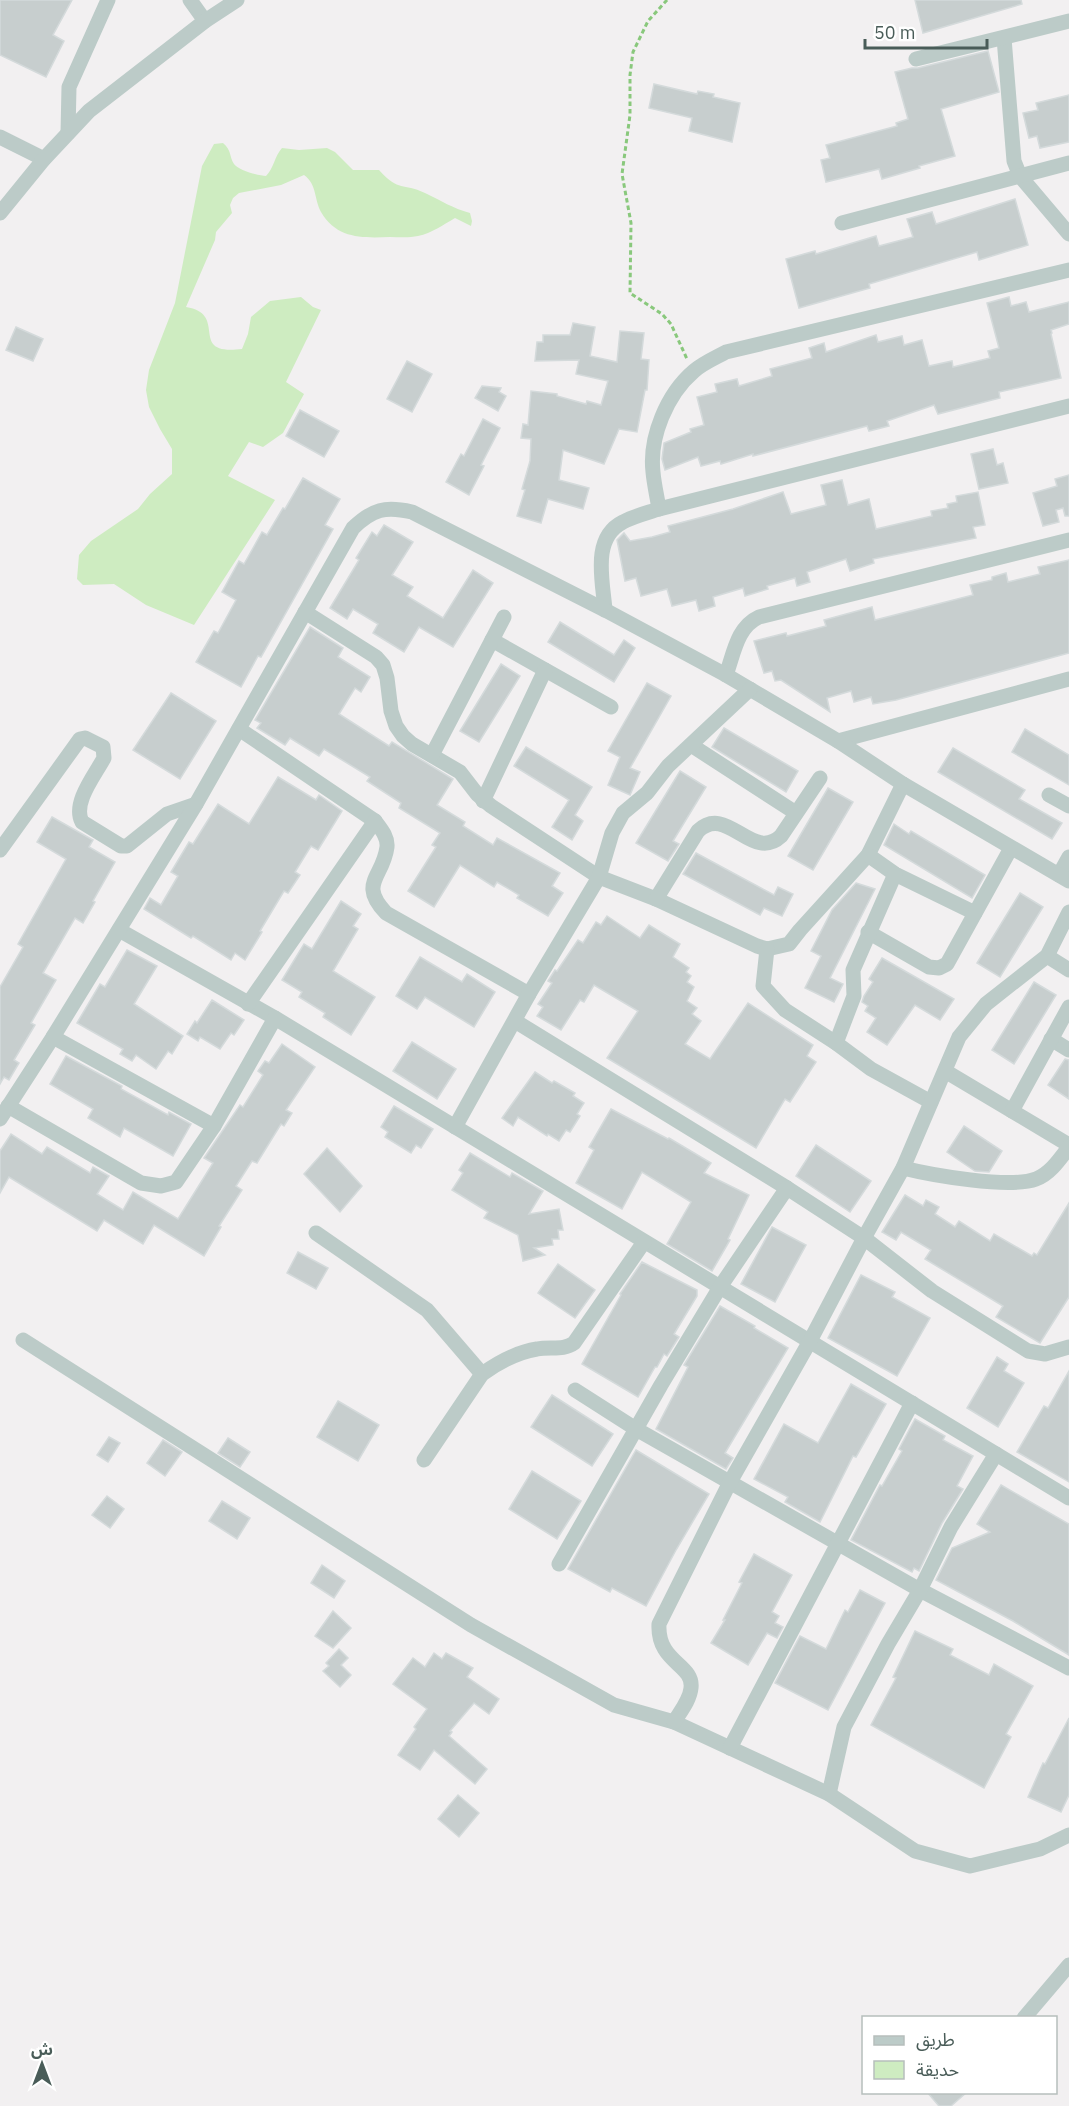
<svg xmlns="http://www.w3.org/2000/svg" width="1069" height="2106" viewBox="0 0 1069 2106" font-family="'IBM Plex Sans','Noto Sans Arabic',sans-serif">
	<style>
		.green { fill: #ceecc1 }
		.building { fill: #c7cece; stroke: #d4dadb; stroke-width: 1.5 }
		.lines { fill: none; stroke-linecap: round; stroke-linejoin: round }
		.path { stroke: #89c87c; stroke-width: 3; stroke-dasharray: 4.5 3; stroke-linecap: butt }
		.street { stroke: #bccbc8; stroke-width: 15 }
	</style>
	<rect width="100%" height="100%" fill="#f2f0f1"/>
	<path class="green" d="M223,143C232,151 229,156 234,164C238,170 259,176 266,176C274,168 274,157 282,148L299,150L327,148L335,152L353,170H379C400,193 402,182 425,193C442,201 452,208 470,213L472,221L471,226L455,218C443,225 432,233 418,236C409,238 399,237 390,237C362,238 337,239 321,212C314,199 317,184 304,175L281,185L239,193L233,198L230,205L232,213L216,232L215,240L186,307C230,314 186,356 242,349L248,334L251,317L270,301L301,297L313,307L321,310L286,382L304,394L283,433L263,447L249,442L228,476L275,500L194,625L146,605L114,584L83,585L77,579L79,555L91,541L138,509L150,494L172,474V449L160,429L149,407L146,390L149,370L175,303L202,166L214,144Z"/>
	<g class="building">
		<path d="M0,0H72L53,35L64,41L46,77L0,55Z"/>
		<path d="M915,0H1021L1022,4L923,33Z"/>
		<path d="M988,51L999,92L941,109L955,156L919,166L920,168L882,179L879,169L826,182L821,160L830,158L826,145L897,126L896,123L908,119L895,72L912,68H918Z"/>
		<path d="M654,84L697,94L698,91L714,94L713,97L740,103L732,142L689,131L692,118L649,108Z"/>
		<path d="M1069,95V142L1040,148L1037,136L1029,138L1023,113L1038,110L1036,103Z"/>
		<path d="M1015,199L1028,245L979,260L977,252L869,284L870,288L799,308L786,259L815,251L816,254L876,236L879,246L913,237L907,219L932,212L936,224Z"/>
		<path d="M1009,297L1011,306L1026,302L1029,312L1069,302V324L1051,330L1052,333L1051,334L1061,378L999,392L1000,398L938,414L934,405L887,421L889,426L869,431L867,426L753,456V454L721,464L720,461L701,466L698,457L665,470L662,459L664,443L691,432L690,429L704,425L697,397L717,392L715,384L737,379L739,386L772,376L770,369L812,358L809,348L824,343L826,352L876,335L878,342L902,336L904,345L922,340L929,366L952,361L953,367L990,358L988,351L999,348L987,303Z"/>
		<path d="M573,323L595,327L590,356L617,362L620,331L644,333L641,359L649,360L647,390H645L637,432L619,429L604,464L563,450L559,480L589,488L583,509L548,499L541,523L517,516L525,490L522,489L530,461L531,439L521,438L523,424L528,425L531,391L557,394V396L586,404L587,401L601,405L608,381L576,374L579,360L535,361L537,342H543V335H570Z"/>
		<path d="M16,327L43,339L33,361L6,350Z"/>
		<path d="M407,361L432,374L412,412L387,399Z"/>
		<path d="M482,386L501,388L499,392L506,396L498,411L475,398Z"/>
		<path d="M300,410L339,431L324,457L286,436Z"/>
		<path d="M483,419L500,428L481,465L484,466L469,495L446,482L461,454L464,456Z"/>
		<path d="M993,449L997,465L1003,463L1008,483L979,489L971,454Z"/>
		<path d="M1069,475V516H1065L1063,508L1056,510L1059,522L1043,526L1033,493L1057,486L1055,479Z"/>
		<path d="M303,478L340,499L325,525L333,529L261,657L258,656L241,687L196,662L214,631L218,633L236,600L222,592L239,561L244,564L262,532L267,535L283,508L285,509Z"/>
		<path d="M842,480L848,505L869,499L876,529L932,516L931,511L948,508L947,504L957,502L956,496L978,492L985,525L973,527L976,538L873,559L874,563L850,571L846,559L807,572L810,582L797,586L795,578L767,586L768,589L745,596L743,588L713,597L715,606L699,611L696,600L672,606L667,589L641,596L636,578L625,581L617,540L624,533L630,541L652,537L670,532L668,526L733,509L783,492L791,514L826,505L821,485Z"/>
		<path d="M384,525L413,542L392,575L413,587L407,596L443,618L473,570L493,583L453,647L419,627L404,652L373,633L378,624L353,609L347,619L330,608L359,560L356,558L372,532L377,536Z"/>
		<path d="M1069,560V653L896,700L873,704L871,697L854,702L851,691L827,698L830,712L781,680L775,681L772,671L764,673L754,641L786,633L787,636L826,626L824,620L872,607L875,620L973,595L970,585L992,580V577L1006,573L1008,582L1040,574L1038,567Z"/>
		<path d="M560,622L614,655L624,640L635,648L614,682L548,642Z"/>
		<path d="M310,627L343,648L338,657L370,677L361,692L355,688L339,714L389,746L392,742L453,779L437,805L465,822L463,826L493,845L497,838L560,873L552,886L563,893L548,916L517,898L519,895L497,882L494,887L460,865L434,907L408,891L436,847L432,845L440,833L399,808L401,803L367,781L370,777L324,749L319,756L290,738L285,745L257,728L261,723L255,720Z"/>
		<path d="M501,664L520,676L479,742L460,731Z"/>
		<path d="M647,683L671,696L630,768L640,772L630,795L608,785L620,757L608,751Z"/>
		<path d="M171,693L216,721L180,779L133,750Z"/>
		<path d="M724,728L798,771L786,792L712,747Z"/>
		<path d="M1025,729L1069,755V785L1012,752Z"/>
		<path d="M526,747L592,787L575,815L583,821L572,840L552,827L569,800L514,766Z"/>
		<path d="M953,748L1025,790L1019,799L1062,823L1052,839L938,772Z"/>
		<path d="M680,771L706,787L673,841L679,844L668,861L636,843Z"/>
		<path d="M278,777L316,800L319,795L342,811L318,850L311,846L295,872L300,875L288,893L284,891L260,931L262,932L245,960L235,953L231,960L193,936L191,938L144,909L150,898L161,905L178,876L171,872L189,842L193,844L218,804L249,824Z"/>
		<path d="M828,788L853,802L813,870L788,856Z"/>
		<path d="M52,817L93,840L89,847L115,862L93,901L95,902L83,923L75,918L43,973L56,980L31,1023L35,1025L14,1060L19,1063L9,1080L4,1077L0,1084V987L23,947L18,944L66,859L37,842Z"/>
		<path d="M894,824L909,834L911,831L985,875L972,898L884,845Z"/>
		<path d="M696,853L774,895L778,887L793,894L782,916L764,908L760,915L683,874Z"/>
		<path d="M856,883L875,889L830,978L843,984L834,1002L805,988L821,956L811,951L832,910Z"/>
		<path d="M1020,893L1043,907L1000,977L977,963Z"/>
		<path d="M341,901L361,914L353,926L358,929L333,971L375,997L351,1035L323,1017L325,1013L299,997L302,992L282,980L304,944L312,949Z"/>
		<path d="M607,916L640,938L649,925L680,944L673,957L689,968L686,972L691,976L687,982L694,987L687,1001L697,1008L692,1014L701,1021L685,1044L710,1059L748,1003L813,1045L807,1056L816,1062L790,1102L785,1099L756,1148L607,1058L638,1011L594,985L584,1002L580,1000L561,1030L537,1016L543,1007L538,1004L552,983L548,981L555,970L557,971L578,940L583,943L596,922L601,925Z"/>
		<path d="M127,950L157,966L134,1004L183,1036L172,1054L168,1051L156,1069L136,1055L132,1061L120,1054L123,1049L77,1023L100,984L105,987Z"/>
		<path d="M420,957L462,982L467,974L495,992L474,1027L425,997L417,1009L396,996Z"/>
		<path d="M882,958L954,999L940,1020L915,1005L887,1045L867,1032L876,1018L865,1011L868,1006L862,1002L864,996L873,982L869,979Z"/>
		<path d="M1034,982L1056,995L1014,1064L992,1050Z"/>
		<path d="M212,1000L244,1020L234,1035L231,1033L220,1049L200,1037L198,1041L187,1034L195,1021L197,1023Z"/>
		<path d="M412,1042L456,1069L437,1099L393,1071Z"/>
		<path d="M282,1044L315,1067L286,1110L292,1113L284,1126L281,1124L257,1163L252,1161L236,1186L242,1190L219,1226L221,1227L204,1256L154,1225L143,1244L104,1220L97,1231L9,1177L0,1193V1151L11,1134L42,1154L47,1147L90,1173L93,1167L109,1176L97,1194L123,1210L133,1192L178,1219L213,1163L204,1158L240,1105L243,1107L263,1075L258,1071L265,1061L269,1063Z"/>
		<path d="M66,1056L122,1086L121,1089L168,1115L169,1112L191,1124L173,1156L124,1128L120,1137L88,1118L93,1109L50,1084Z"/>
		<path d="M1065,1059L1069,1060V1099L1048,1085Z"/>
		<path d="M535,1072L552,1083L554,1081L575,1093L573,1096L584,1103L577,1114L580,1116L570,1132L566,1130L559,1141L548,1134L547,1136L518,1117L513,1126L502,1118Z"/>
		<path d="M394,1106L433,1129L421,1148L416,1145L411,1153L385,1137L388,1132L381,1127Z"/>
		<path d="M611,1109L668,1139L669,1138L711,1163L704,1173L749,1195L728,1239L730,1240L712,1271L667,1244L691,1202L642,1172L622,1209L576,1183L594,1150L589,1147Z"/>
		<path d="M964,1126L1002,1151L989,1172L975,1171L947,1152Z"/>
		<path d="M816,1145L871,1181L850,1212L796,1176Z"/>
		<path d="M327,1148L362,1186L340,1212L304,1174Z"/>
		<path d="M470,1153L510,1177L512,1173L543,1191L529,1214L559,1209L563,1230H558L559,1239H552L553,1245L534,1248L545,1255L523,1261L518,1235L484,1218L488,1212L452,1190L463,1173L459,1170Z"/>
		<path d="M905,1195L923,1206L926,1200L939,1207L935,1214L955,1227L959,1221L990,1241L994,1234L1032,1256L1034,1253L1037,1255L1069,1203V1297L1040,1343L996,1317L1003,1306L925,1259L931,1250L901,1232L896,1240L882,1232Z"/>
		<path d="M772,1227L806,1245L775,1302L741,1284Z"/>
		<path d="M298,1252L328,1268L316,1289L287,1273Z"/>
		<path d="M642,1262L697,1290V1296L674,1334L679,1337L667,1356L664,1354L657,1367H655L638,1397L582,1364L621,1295L620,1294Z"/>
		<path d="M558,1264L595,1290L575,1318L538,1293Z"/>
		<path d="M861,1275L895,1292L892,1297L930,1318L897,1376L828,1338Z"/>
		<path d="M720,1306L755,1326L754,1328L788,1348L725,1453L733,1458L726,1469L656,1429L688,1367L684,1365Z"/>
		<path d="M997,1357L1008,1364L1004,1371L1024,1383L998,1427L967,1408Z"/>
		<path d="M1069,1371V1482L1017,1452L1044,1406L1048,1408Z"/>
		<path d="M851,1384L886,1404L856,1457L853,1456L820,1522L785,1502L788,1497L754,1479L784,1424L818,1443Z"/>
		<path d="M552,1395L613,1434L592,1466L531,1427Z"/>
		<path d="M338,1401L379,1425L358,1461L317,1437Z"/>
		<path d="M915,1419L945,1436L943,1440L973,1456L957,1486L963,1489L942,1523L919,1571L914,1568L912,1572L851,1540L880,1485L882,1486L902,1451L899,1449Z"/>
		<path d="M109,1437L120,1443L108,1462L97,1455Z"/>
		<path d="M228,1438L250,1452L240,1467L218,1453Z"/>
		<path d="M163,1440L182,1452L165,1476L147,1463Z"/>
		<path d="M636,1450L709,1494L676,1550L646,1606L612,1588L610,1592L568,1569Z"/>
		<path d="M532,1471L581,1501L557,1539L509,1509Z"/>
		<path d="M1001,1485L1069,1524V1655L1013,1621L936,1580L952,1548L990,1532L977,1524Z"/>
		<path d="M107,1496L124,1509L110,1528L92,1515Z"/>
		<path d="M222,1501L250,1518L237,1539L209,1521Z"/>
		<path d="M754,1554L792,1575L772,1612L779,1616L775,1623L783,1627L777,1638L767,1633L748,1665L711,1643L725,1620H723L742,1583L739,1582Z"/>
		<path d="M322,1565L345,1581L334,1598L311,1583Z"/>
		<path d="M860,1590L885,1603L828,1710L775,1683L800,1636L826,1649L845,1610L848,1612Z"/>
		<path d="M333,1611L351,1628L333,1648L315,1636Z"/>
		<path d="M915,1631L953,1649L950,1655L989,1675L994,1664L1033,1686L1006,1734L1011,1737L984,1788L871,1725L896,1678L893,1677Z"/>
		<path d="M339,1649L348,1658L341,1665L351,1675L340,1687L323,1671L329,1666L326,1663Z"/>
		<path d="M434,1653L442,1659L446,1653L473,1668L467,1677L499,1699L489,1714L474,1703L450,1731L452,1732L449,1736L487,1769L475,1784L434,1750L420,1770L398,1755L416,1729L414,1727L427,1709L393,1684L413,1658L425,1667Z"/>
		<path d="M1069,1718V1795L1061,1812L1028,1797L1043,1763L1045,1764Z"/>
		<path d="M458,1795L479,1813L459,1837L438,1819Z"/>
		<path d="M927,2092H967L951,2106H939Z"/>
	</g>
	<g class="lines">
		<path class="path" d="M667,0L648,21L633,52L630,75V115L622,174L631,223L630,293L662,314L671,324L687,359"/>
		<g class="street">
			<path d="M190,0L205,21"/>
			<path d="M1004,38L1014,161L1020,176L1069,234"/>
			<path d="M916,59L1069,21"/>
			<path d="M68,133L69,87L108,0"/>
			<path d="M0,137L44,159"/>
			<path d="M0,213L44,159L89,111L205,21L237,0"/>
			<path d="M842,223L1069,163"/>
			<path d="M659,509C657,496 654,484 653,472C649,437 667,394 694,371C703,363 715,358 726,352L1069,270"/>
			<path d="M605,610C603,582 591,538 623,522C634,516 647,513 659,509L1069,406"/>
			<path d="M305,612L376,657L383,665L387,678L391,711L396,726L403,736L412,744L460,772L477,794L491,806L599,877L656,899L757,946L767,949L789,944L800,930L868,855L903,784"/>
			<path d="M492,640L611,707"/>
			<path d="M726,675C734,653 737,627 759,617L1069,540"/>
			<path d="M239,729L375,821C381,829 388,837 387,847C383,878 358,883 386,913L529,994"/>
			<path d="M838,741L1069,679"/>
			<path d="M691,745L796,813"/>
			<path d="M432,755L504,617"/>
			<path d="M1049,795L1069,806"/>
			<path d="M483,801L545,670"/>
			<path d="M0,850L80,739L85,738L103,747L104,758C95,775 72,803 82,822L121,846H127L167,814L196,804"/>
			<path d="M868,855L895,874L975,913"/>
			<path d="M1059,875L1069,857"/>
			<path d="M656,899L698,831C727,803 752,863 781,836L820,778"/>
			<path d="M119,930L275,1018L1069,1498"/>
			<path d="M868,932L929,967L939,968L947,964L1011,848"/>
			<path d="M767,949L763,986L785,1010L836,1043L871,1069L931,1102"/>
			<path d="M1047,956L1069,970"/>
			<path d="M248,1004L375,821"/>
			<path d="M515,1021L787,1188L864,1238L932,1291L1028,1351L1045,1354L1069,1347"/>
			<path d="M53,1037L214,1126"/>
			<path d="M1051,1039L1069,1050"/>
			<path d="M836,1043L854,996L853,970L895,874"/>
			<path d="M945,1071L1069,1145"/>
			<path d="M8,1106L141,1183L161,1186L176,1182L214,1126L275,1018"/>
			<path d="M1012,1111L1069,1007"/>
			<path d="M0,1119L53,1037L196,804L353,528C373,509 385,506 412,512L605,610L726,675L838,741L903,784L1069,881"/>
			<path d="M455,1127L529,994L599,877L612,833L623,813L647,793L668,766L750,689"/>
			<path d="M903,1168C931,1175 1010,1189 1036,1179C1050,1174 1060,1159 1069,1147"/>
			<path d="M316,1233L427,1310L482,1374"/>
			<path d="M23,1340L471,1625L614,1705L674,1722L829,1794L915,1851L970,1866L1040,1849L1069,1835"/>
			<path d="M575,1390L636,1429L920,1590L1069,1668"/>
			<path d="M424,1460L482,1374C499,1362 517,1352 537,1349C550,1346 563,1351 574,1343L644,1242"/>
			<path d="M559,1564L661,1385L720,1287L787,1188"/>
			<path d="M674,1722C680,1712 690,1700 691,1688C694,1664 657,1663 659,1624L730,1482L810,1341L864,1238L903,1168L959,1037L986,1004L1047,956L1069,912"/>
			<path d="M730,1748L912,1403"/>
			<path d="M829,1794L844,1727L888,1644L920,1590L951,1527L996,1454"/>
			<path d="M1024,2018L1069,1965"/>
		</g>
	</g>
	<rect x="862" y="2016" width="195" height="78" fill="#ffffff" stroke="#b6bebc" stroke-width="1.5"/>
	<rect x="874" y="2036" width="30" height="9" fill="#bccbc8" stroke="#b6bebc" stroke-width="1.5"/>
	<text x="916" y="2046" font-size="18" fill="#495c58">طريق</text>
	<rect x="874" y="2061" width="30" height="18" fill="#ceecc1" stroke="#b6bebc" stroke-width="1.5"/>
	<text x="916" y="2076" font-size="18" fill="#495c58">حديقة</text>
	<g transform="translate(42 2064)" stroke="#ffffff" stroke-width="4.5" paint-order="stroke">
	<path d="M0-4.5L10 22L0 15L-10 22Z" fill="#495c58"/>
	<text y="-9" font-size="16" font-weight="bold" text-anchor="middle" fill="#495c58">ش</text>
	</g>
	<path d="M865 39v9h122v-9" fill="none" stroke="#495c58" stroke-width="3"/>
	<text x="874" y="39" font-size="18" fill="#495c58" stroke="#ffffff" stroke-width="4.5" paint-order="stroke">50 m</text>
</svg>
